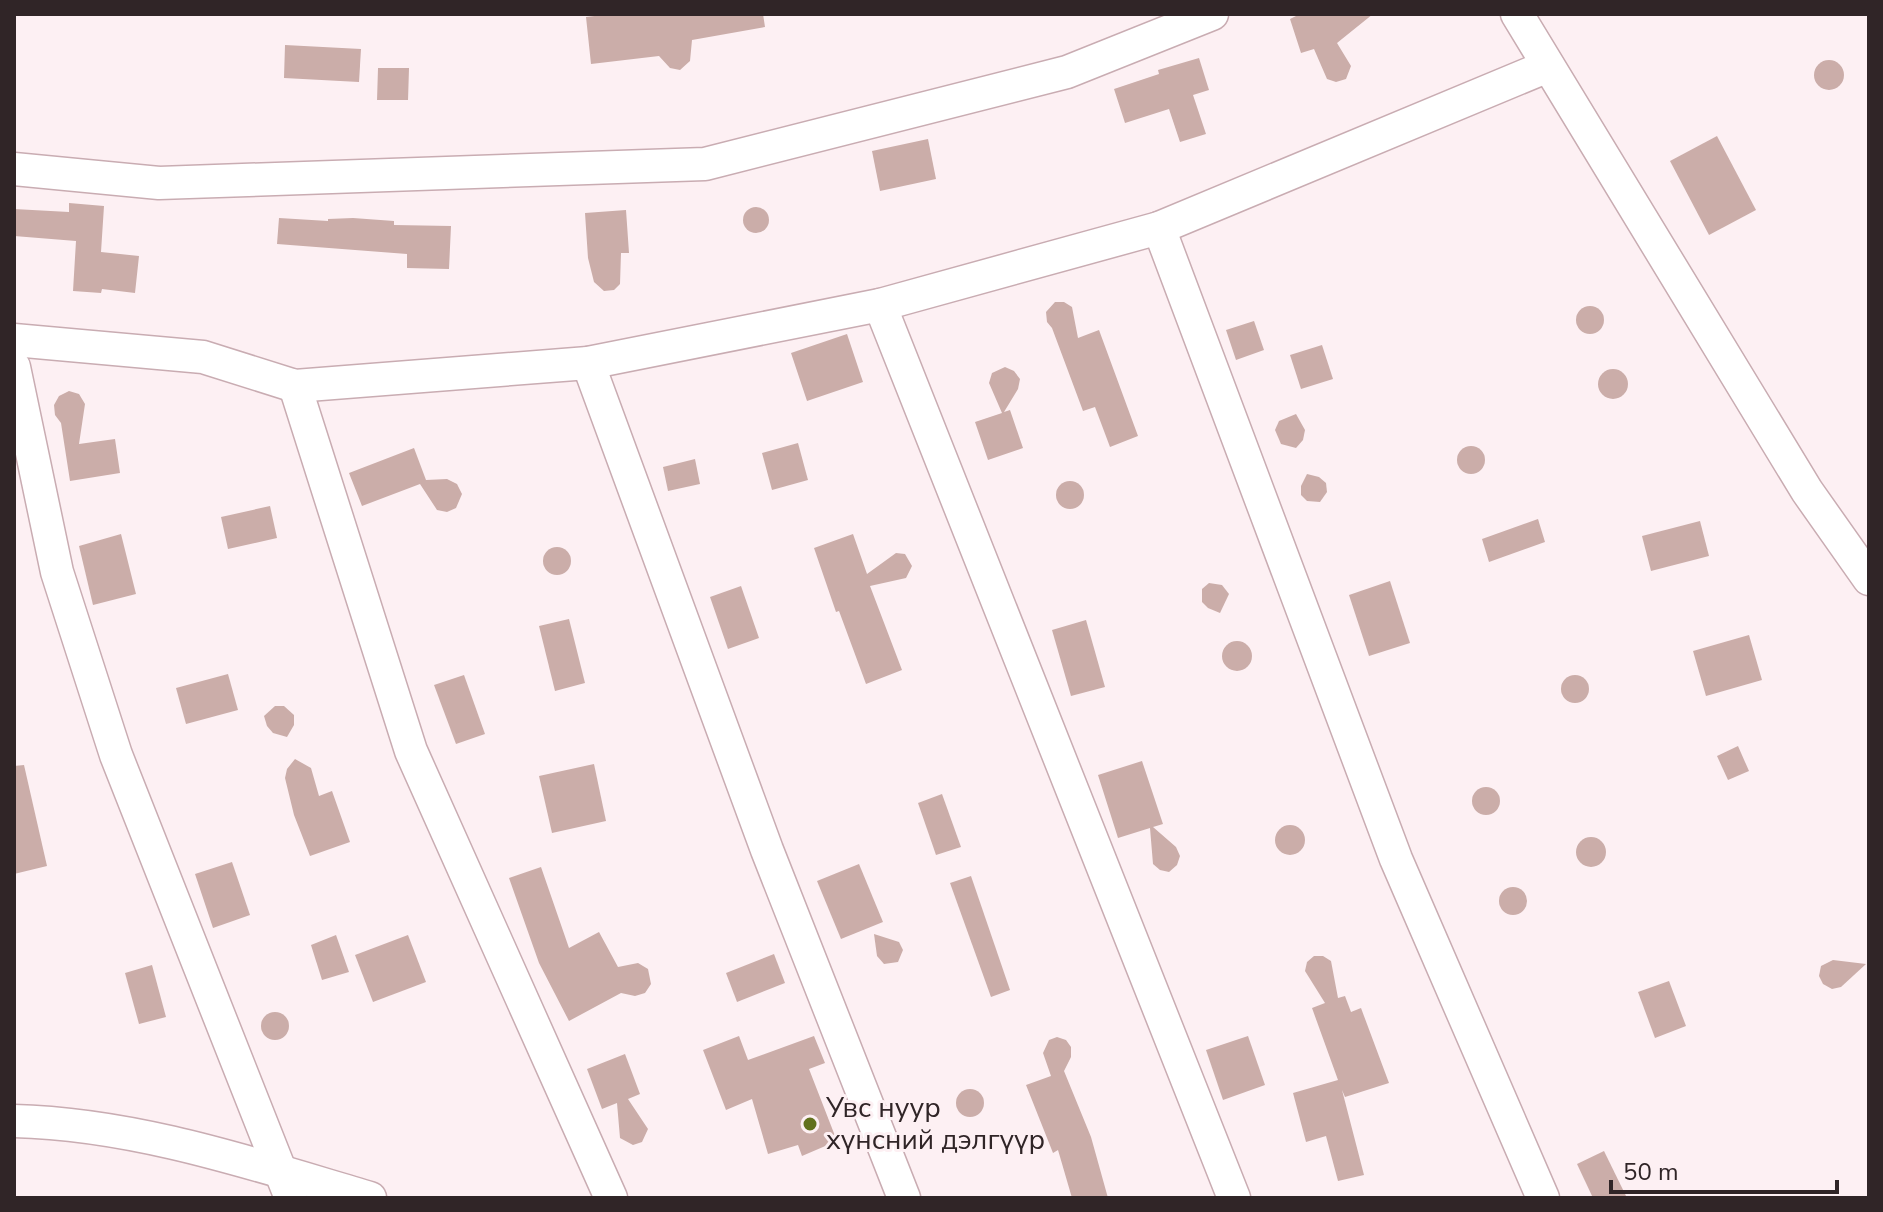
<svg xmlns="http://www.w3.org/2000/svg" width="1883" height="1212" viewBox="0 0 1883 1212" font-family="'Nunito Sans',sans-serif">
	<style>
		.building { fill: #cbada9 }
		.lines { fill: none; stroke-linecap: round; stroke-linejoin: round }
		.minor-casing { stroke: #c9acb2; stroke-width: 35 }
		.minor { stroke: #fff; stroke-width: 32 }
		.poi-dot { fill: #62711d; stroke: #fdf0f3; stroke-width: 3 }
		.labels { text-anchor: middle; dominant-baseline: central; stroke-width: 6; stroke-linejoin: round; paint-order: stroke }
		.poi-label { font-size: 28px; fill: #302527; stroke: #fdf0f3; text-anchor: start }
	</style>
	<rect width="100%" height="100%" fill="#fdf0f3"/>
	<g class="building">
		<path d="M611,14H763L765,27L692,40L690,61L680,70L670,68L659,56L591,64L586,17Z"/>
		<path d="M1300,14H1373L1337,43L1351,66L1346,79L1336,82L1327,79L1314,49L1301,53L1290,19Z"/>
		<path d="M285,45L361,49L359,82L284,78Z"/>
		<path d="M1199,58L1209,90L1193,95L1206,134L1180,142L1169,109L1125,123L1114,89L1159,74L1158,70Z"/>
		<circle cx="1829" cy="75" r="15"/>
		<path d="M378,68H409L408,100H377Z"/>
		<path d="M1717,136L1756,210L1709,235L1670,161Z"/>
		<path d="M928,139L936,179L880,191L872,151Z"/>
		<path d="M69,203L104,206L101,252L139,256L135,293L102,289L101,293L73,291L76,241L14,236V209L69,212Z"/>
		<circle cx="756" cy="220" r="13"/>
		<path d="M626,210L629,253H621L620,284L614,290L604,291L594,282L588,258L585,213Z"/>
		<path d="M279,218L328,221V219L353,218L394,221V225L451,226L449,269L407,268V254L277,244Z"/>
		<path d="M1055,302H1064L1072,307L1078,338L1099,330L1138,436L1110,447L1095,407L1083,411L1052,328L1047,322L1046,312Z"/>
		<circle cx="1590" cy="320" r="14"/>
		<path d="M1254,321L1264,350L1236,360L1226,330Z"/>
		<path d="M847,334L863,382L807,401L791,353Z"/>
		<path d="M1322,345L1333,379L1301,389L1290,355Z"/>
		<path d="M1005,367L1014,371L1020,379L1018,389L1004,412L1010,410L1023,448L988,460L975,422L1002,413L989,383L992,373Z"/>
		<circle cx="1613" cy="384" r="15"/>
		<path d="M69,391L79,394L85,404L79,444L115,439L120,473L70,481L61,423L55,415L54,405L59,396Z"/>
		<path d="M1296,414L1305,430L1303,440L1296,448L1281,444L1275,430L1279,421Z"/>
		<path d="M798,443L808,480L772,490L762,453Z"/>
		<circle cx="1471" cy="460" r="14"/>
		<path d="M414,448L426,480L447,479L457,484L462,494L456,508L447,512L437,510L420,484L362,506L349,473Z"/>
		<path d="M695,459L700,484L668,491L663,467Z"/>
		<path d="M1307,474L1319,477L1326,483L1327,492L1320,502L1307,501L1301,495V486Z"/>
		<circle cx="1070" cy="495" r="14"/>
		<path d="M270,506L277,538L228,549L221,517Z"/>
		<path d="M1538,519L1545,542L1489,562L1482,539Z"/>
		<path d="M1700,521L1709,556L1651,571L1642,536Z"/>
		<path d="M121,534L136,594L93,605L79,546Z"/>
		<path d="M853,534L867,574L896,553L905,554L912,566L906,578L870,586L902,670L866,684L839,611L836,612L814,548Z"/>
		<circle cx="557" cy="561" r="14"/>
		<path d="M1390,581L1410,643L1369,656L1349,595Z"/>
		<path d="M1209,583L1222,585L1229,594L1220,613L1208,608L1202,602V589Z"/>
		<path d="M741,586L759,638L728,649L710,597Z"/>
		<path d="M569,619L585,683L555,691L539,626Z"/>
		<path d="M1086,620L1105,687L1071,696L1052,630Z"/>
		<path d="M1749,635L1762,680L1706,696L1693,651Z"/>
		<circle cx="1237" cy="656" r="15"/>
		<path d="M228,674L238,710L186,724L176,688Z"/>
		<circle cx="1575" cy="689" r="14"/>
		<path d="M464,675L485,734L456,744L434,685Z"/>
		<path d="M275,706H284L294,715V725L287,737L273,733L267,726L264,716Z"/>
		<path d="M1738,746L1749,771L1728,780L1717,756Z"/>
		<path d="M295,759L311,768L319,796L332,791L350,842L310,856L294,815L285,778L287,769Z"/>
		<path d="M1142,761L1163,824L1153,827L1176,847L1180,856L1177,865L1169,872L1160,870L1153,864L1150,828L1118,838L1098,775Z"/>
		<path d="M594,764L606,821L552,833L539,776Z"/>
		<path d="M24,765L47,866L14,874V766Z"/>
		<circle cx="1486" cy="801" r="14"/>
		<path d="M942,794L961,847L936,855L918,803Z"/>
		<circle cx="1290" cy="840" r="15"/>
		<circle cx="1591" cy="852" r="15"/>
		<path d="M232,862L250,915L213,928L195,874Z"/>
		<path d="M859,864L883,922L841,939L817,881Z"/>
		<path d="M541,867L569,948L599,932L618,967L638,963L648,969L651,984L645,993L635,996L621,993L569,1021L539,963L509,878Z"/>
		<path d="M971,876L1010,990L991,997L950,883Z"/>
		<circle cx="1513" cy="901" r="14"/>
		<path d="M874,934L899,942L903,950L898,962L884,964L877,956Z"/>
		<path d="M336,935L349,972L322,980L311,945Z"/>
		<path d="M408,935L426,982L373,1002L355,955Z"/>
		<path d="M774,954L785,983L737,1002L726,973Z"/>
		<path d="M1314,956H1323L1331,961L1338,998L1345,996L1351,1012L1361,1008L1389,1083L1345,1097L1342,1090L1364,1175L1338,1181L1326,1136L1306,1142L1293,1093L1338,1080L1312,1008L1325,1003L1305,971L1307,962Z"/>
		<path d="M1833,960L1866,964L1841,987L1832,989L1823,984L1819,976L1821,966Z"/>
		<path d="M152,965L166,1017L139,1024L125,973Z"/>
		<path d="M1669,981L1686,1026L1655,1038L1638,992Z"/>
		<circle cx="275" cy="1026" r="14"/>
		<path d="M739,1036L748,1060L814,1036L825,1063L809,1069L837,1141L802,1156L798,1145L768,1154L752,1099L726,1110L703,1050Z"/>
		<path d="M1248,1036L1265,1085L1223,1100L1206,1050Z"/>
		<path d="M1057,1037L1066,1040L1071,1047V1057L1064,1071L1091,1137L1108,1198H1072L1058,1150L1053,1153L1026,1085L1051,1076L1043,1053L1049,1040Z"/>
		<path d="M625,1054L640,1094L628,1099L648,1129L642,1142L633,1145L620,1138L617,1103L602,1109L587,1069Z"/>
		<circle cx="970" cy="1103" r="14"/>
		<path d="M1604,1151L1627,1198H1593L1577,1164Z"/>
	</g>
	<g class="lines">
		<defs>
			<g id="minor">
				<path d="M1517,14L1807,491L1869,579"/>
				<path d="M14,169L159,183L705,164L1067,72L1212,14"/>
				<path d="M1159,228L1396,859L1543,1198"/>
				<path d="M880,305L1234,1198"/>
				<path d="M14,340L203,357L295,386L588,363L880,305L1159,228L1548,66"/>
				<path d="M588,363L767,850L904,1198"/>
				<path d="M14,367L57,572L116,755L291,1198"/>
				<path d="M295,386L411,751L611,1198"/>
				<path d="M14,1121C136,1124 254,1164 370,1198"/>
			</g>
		</defs>
		<use href="#minor" class="minor-casing"/>
		<use href="#minor" class="minor"/>
	</g>
	<circle class="poi-dot" cx="810" cy="1124" r="8"/>
	<g class="labels">
		<g class="poi-label">
			<text x="826" y="1108">Увс нуур<tspan x="826" dy="32">хүнсний дэлгүүр</tspan></text>
		</g>
	</g>
	<rect width="1883" height="1212" fill="none" stroke="#302527" stroke-width="32"/>
	<path d="M1611 1180v12h226v-12" fill="none" stroke="#302527" stroke-width="4"/>
	<text x="1623" y="1180" font-size="24" fill="#302527" stroke="#fdf0f3" stroke-width="6" paint-order="stroke">50 m</text>
</svg>
